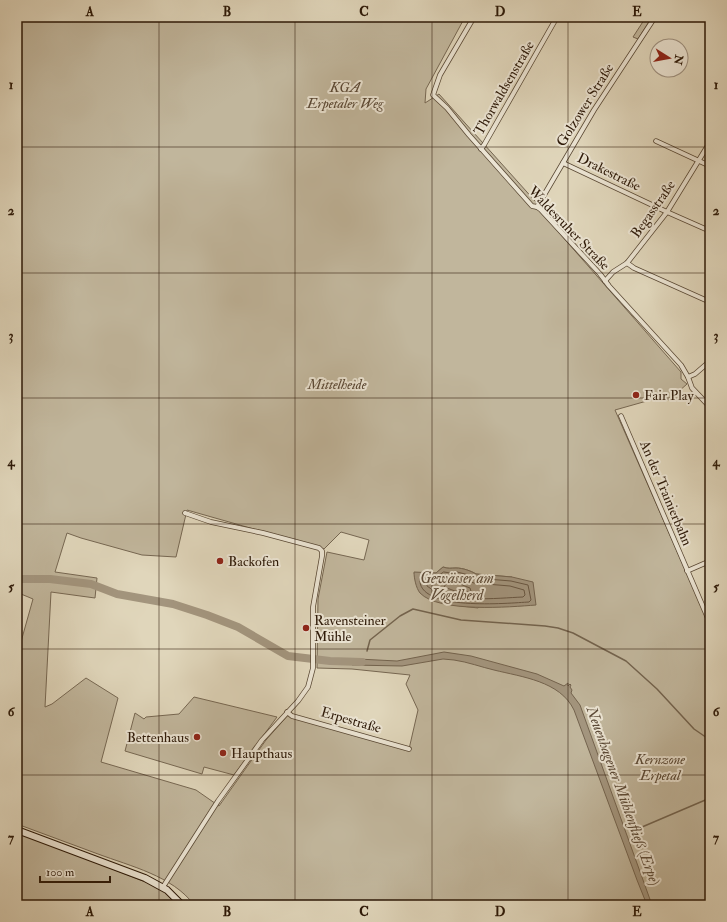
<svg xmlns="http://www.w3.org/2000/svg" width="727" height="922" viewBox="0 0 727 922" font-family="'IM FELL Double Pica',serif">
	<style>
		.green { fill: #c1b69c; stroke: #766752; fill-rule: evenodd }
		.water { fill: #a3957e; stroke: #73634e }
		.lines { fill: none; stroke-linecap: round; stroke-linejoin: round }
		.shore { stroke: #685642; stroke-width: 1 }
		.stream { stroke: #73634e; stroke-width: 1.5 }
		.river { stroke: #a3957e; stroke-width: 8 }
		.minor-casing { stroke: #594834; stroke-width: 5.5 }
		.secondary-casing { stroke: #2c1807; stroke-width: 8 }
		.minor { stroke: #ebe4d3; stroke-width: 4 }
		.secondary { stroke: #ebe4d3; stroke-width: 6 }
		.grid { fill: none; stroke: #2c1807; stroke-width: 1; stroke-opacity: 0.55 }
		.poi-dot { fill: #8f2418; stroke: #ebe4d3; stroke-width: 1.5 }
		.labels { text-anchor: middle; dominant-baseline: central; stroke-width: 4; stroke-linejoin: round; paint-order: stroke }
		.park-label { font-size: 14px; font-style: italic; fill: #594734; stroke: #ebe4d3 }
		.street-label { font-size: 14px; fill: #2c1807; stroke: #ebe4d3 }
		.poi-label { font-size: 14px; fill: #2c1807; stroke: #ebe4d3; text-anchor: start }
		.water-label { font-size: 15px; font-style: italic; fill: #5c4a37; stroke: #ebe4d3 }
		.neatline { fill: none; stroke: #2c1807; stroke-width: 1.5 }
		.grid-label { font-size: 13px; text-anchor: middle; font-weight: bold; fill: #2c1807 }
	</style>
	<rect width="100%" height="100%" fill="#e0d6bb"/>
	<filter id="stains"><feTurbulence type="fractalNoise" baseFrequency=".005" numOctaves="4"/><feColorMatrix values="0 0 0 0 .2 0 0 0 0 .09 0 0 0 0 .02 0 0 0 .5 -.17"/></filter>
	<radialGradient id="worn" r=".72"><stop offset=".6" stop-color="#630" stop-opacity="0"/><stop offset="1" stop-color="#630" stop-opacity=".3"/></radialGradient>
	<g class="green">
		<path d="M17,17H465L426,89L425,103L439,94L544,211L561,235L681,372V379L687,384L669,400L661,397L615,410L710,626V905H194C173,876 130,866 98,854C71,844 44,834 17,824V656L33,599L21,594L17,595ZM187,510L324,549L341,532L369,540L364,560L327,552L318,599L317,668L352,669L410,675L406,684L418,710L409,749L289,714L266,740L219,806L196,790L101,762L118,698L86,678L52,704L45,707L51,592L95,598L97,578L55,572L67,533L81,538L142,555L176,557ZM443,567C449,569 451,568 456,568C463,568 471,571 476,574L512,577L478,608L453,605L431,600L414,573H436Z"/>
		<path d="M646,17H652L638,39L633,37Z"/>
		<path d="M194,697L277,717L234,775L204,767L202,774L125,751L135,713L144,719L146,717L179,714Z"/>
		<path d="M17,832L156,886L167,893L179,905H17Z"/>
	</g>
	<g class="water">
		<path d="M443,567C449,569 450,568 456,568C463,568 471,571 476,574L512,577L533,582L536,605C510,607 439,613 420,593C416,588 414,578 414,572L436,573Z"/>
		<path d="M444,652L471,656L537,674L564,686L568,683V686L570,684L571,685L570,687L572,690L571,693L580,705L652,905H647L637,880L574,710C560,681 522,677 494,670C481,667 468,662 454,660L443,659L402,666L352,665V660L358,659L397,661Z"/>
	</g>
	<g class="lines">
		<g class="shore">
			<path d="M444,572L450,573L457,572L469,575L475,578L511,581L528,585L531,600L529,602C509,603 416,612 420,578L436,577Z"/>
			<path d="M445,577H456L474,583L510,586L524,590L525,595L523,597C497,598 449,604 427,586V582L438,581Z"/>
			<path d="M457,583L470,588L471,591L469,592L455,591L444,587L446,584Z"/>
		</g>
		<g class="stream">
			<path d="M367,651L370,640L400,616L413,609L461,620L545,626L558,628L573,633L626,661L657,689L694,729L710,740"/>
			<path d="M635,830L710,798"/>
		</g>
		<path class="river" d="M17,579H50L91,584L117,594L173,604L207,615L238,627L288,656L330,661L362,662"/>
		<defs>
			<g id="minor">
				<path d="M474,17L440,75L433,95L447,108L469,135L532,206L537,207L540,209L600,274L609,286L681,365L688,377L692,388L710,407"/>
				<path d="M656,141L710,166"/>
				<path d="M481,149L484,145L557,17"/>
				<path d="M563,163L667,212L710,231"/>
				<path d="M537,207L594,110L655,17"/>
				<path d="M627,263L634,268L710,302"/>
				<path d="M605,281L613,272L627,263L667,212L710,142"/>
				<path d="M688,377L695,374L710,361"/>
				<path d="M621,416L710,623"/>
				<path d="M687,571L710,561"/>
				<path d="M287,712L292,716L409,749"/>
				<path d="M163,887L218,801L262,740L298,701L308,687L313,668V607L322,556V551L319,548L263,533L211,522L185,513"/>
			</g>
			<path id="secondary" d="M17,830L145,878L167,890L182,905"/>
		</defs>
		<use href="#minor" class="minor-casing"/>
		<use href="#secondary" class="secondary-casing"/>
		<use href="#minor" class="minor"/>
		<use href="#secondary" class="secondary"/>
	</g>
	<path class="grid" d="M159,17V905M295,17V905M432,17V905M568,17V905M17,147H710M17,273H710M17,398H710M17,524H710M17,649H710M17,775H710"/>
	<g class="poi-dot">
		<circle cx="636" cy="395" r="4"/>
		<circle cx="220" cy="561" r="4"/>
		<circle cx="306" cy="628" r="4"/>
		<circle cx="197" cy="737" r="4"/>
		<circle cx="223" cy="753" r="4"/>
	</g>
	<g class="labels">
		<g class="park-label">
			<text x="345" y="87">KGA<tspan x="345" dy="16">Erpetaler Weg</tspan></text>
			<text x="337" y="384">Mittelheide</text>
			<text x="660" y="759">Kernzone<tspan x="660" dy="16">Erpetal</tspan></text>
		</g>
		<g class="street-label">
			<text transform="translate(504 88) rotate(-60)">Thorwaldsenstraße</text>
			<text transform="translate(585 105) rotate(-58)">Golzower Straße</text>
			<text transform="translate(609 172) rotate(26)">Drakestraße</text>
			<text transform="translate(653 209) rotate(-55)">Begasstraße</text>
			<text transform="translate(569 228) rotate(46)">Waldesruher Straße</text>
			<text transform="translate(666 493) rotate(67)">An der Trainierbahn</text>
			<text transform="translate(351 720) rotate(16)">Erpestraße</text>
		</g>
		<g class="poi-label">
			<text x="644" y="395">Fair Play</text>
			<text x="228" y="561">Backofen</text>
			<text x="314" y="620">Ravensteiner<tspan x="314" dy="16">Mühle</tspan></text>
			<text x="189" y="737" text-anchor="end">Bettenhaus</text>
			<text x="231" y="753">Haupthaus</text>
		</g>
		<g class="water-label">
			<text x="457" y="578">Gewässer am<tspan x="457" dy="17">Vogelherd</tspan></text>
			<text transform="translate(623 796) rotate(70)">Neuenhagener Mühlenfließ (Erpe)</text>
		</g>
	</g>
	<rect width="727" height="922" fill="none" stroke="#e0d6bb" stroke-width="44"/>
	<g transform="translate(669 58) rotate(101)"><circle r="19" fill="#ebe4d3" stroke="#9f9281"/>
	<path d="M0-3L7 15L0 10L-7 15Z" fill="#8f2418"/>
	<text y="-6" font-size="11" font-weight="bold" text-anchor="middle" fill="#2c1807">N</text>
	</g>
	<path d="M40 876v6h70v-6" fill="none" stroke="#2c1807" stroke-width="2"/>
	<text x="46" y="876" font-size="12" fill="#2c1807" stroke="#ebe4d3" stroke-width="3" paint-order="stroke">100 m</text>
	<rect x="22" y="22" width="683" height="878" class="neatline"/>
	<g class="grid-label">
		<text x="90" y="16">A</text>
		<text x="227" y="16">B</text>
		<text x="364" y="16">C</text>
		<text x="500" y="16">D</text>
		<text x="637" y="16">E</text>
		<text x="11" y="89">1</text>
		<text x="716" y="89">1</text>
		<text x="11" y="215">2</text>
		<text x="716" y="215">2</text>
		<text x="11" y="340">3</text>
		<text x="716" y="340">3</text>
		<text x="11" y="466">4</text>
		<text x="716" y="466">4</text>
		<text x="11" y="591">5</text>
		<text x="716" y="591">5</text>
		<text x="11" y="716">6</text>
		<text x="716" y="716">6</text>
		<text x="11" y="842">7</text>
		<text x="716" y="842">7</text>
		<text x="90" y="916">A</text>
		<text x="227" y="916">B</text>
		<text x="364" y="916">C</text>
		<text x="500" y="916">D</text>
		<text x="637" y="916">E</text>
	</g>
	<rect width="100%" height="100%" filter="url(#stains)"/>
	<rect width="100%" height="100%" fill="url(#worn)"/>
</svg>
